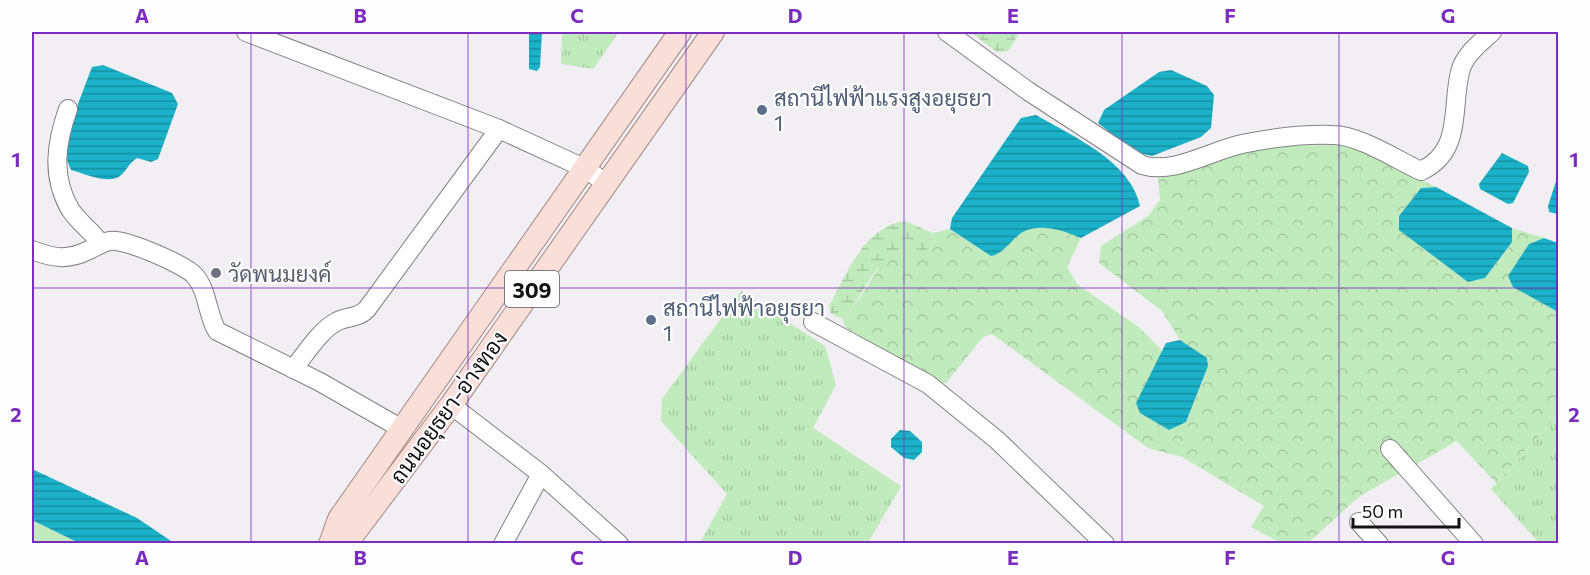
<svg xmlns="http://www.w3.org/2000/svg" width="1590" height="575" viewBox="0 0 1590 575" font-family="Commissioner,Sarabun,sans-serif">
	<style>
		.grass { fill: url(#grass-tufts) }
		.forest { fill: url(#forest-crowns) }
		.wetland { fill: url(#wetland-marsh) }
		.garden { fill: #c1ebbd }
		.water { fill: url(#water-rules) }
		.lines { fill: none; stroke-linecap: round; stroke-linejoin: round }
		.minor-casing { stroke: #838084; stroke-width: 20 }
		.major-casing { stroke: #a68982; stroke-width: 24 }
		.minor { stroke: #fff; stroke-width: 18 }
		.major { stroke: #f9dfd7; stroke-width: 22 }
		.grid { fill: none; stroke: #7b2cbf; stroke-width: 1.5; stroke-opacity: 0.55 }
		.service-dot { fill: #5c6f8a; stroke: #fefdff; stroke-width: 2 }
		.worship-dot { fill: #6b7280; stroke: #fefdff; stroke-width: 2 }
		.labels { text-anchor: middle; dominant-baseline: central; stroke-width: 4.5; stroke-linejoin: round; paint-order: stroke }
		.shield { fill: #fefdff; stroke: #59585a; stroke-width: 1.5 }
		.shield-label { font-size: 21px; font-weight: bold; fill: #121113 }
		.service-label { font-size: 22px; fill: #4e5e75; stroke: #fefdff; text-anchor: start }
		.worship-label { font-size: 22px; fill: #5b616d; stroke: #fefdff; text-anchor: start }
		.street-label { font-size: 22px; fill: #121113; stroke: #fefdff }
		.neatline { fill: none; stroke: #7b2cbf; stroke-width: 2 }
		.grid-label { font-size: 20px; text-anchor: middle; font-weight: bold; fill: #7b2cbf }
	</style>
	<defs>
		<pattern id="grass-tufts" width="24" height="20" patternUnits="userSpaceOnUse" patternTransform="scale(1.5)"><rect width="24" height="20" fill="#c1ebbd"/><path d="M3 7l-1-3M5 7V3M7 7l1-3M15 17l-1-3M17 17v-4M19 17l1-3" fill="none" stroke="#a5c8a2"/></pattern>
		<pattern id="forest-crowns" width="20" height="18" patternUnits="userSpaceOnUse" patternTransform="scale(1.5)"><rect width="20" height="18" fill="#c1ebbd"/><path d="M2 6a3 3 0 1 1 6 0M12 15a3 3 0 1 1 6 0" fill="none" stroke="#a5c8a2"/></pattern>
		<pattern id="wetland-marsh" width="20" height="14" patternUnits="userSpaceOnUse" patternTransform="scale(1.5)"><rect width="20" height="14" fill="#c1ebbd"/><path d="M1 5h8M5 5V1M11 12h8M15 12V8" fill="none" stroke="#a5c8a2"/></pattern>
		<pattern id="water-rules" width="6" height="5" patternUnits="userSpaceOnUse" patternTransform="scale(1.5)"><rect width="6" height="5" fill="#1bb1c8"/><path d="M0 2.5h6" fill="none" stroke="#178fa1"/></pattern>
	</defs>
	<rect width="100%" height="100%" fill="#f2eff4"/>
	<g class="grass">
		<path d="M562,32H619L593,69L561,64Z"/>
		<path d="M741,291L825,346L836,385L813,428L901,486L868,543H700L727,494L661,421L662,399Z"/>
		<path d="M1558,415V543H1539L1491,489Z"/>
	</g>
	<path class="forest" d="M1350,145L1436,187L1421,188L1399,216L1468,282L1485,278L1512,242V228L1544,238L1529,244L1513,287L1558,312V415L1496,483L1457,441L1360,496L1308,543H1281L1251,527L1264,506L1182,457L1148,448L992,334L983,337L946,383H938L845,327L843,319L849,314L885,259L931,246L933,233L950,229L991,256C1006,252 1012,237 1025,231C1042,223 1066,230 1081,238L1067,267L1077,284L1140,328L1163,352L1136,403L1186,422L1208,366L1207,358L1180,340L1162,311L1099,263L1101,246L1148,216L1160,200L1158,177L1272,146Z"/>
	<g class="wetland">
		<path d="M970,32H1020L1008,51L997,52Z"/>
		<path d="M905,221L933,233L931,246L918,256C882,244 865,289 849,314L843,319L831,314L829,306C847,273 865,226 905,221Z"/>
	</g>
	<path class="garden" d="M32,520L79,543H32Z"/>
	<g class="water">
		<path d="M529,32H542L540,67L537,71L529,69Z"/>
		<path d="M103,65L172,93L178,104L158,159L151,162L137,158C128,164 128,169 121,175C111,186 83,173 71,170L64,153L70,125L92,67Z"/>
		<path d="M1171,70L1207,86L1214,95L1211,128L1201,137L1152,156L1135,152L1098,123L1104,110L1159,72Z"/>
		<path d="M1036,115C1072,136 1131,161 1140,206L1081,238C1066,231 1042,223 1025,231C1012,237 1006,253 991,256L950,229L952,218L1021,118Z"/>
		<path d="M1502,153L1528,166L1529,172L1513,203L1508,204L1480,189L1479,184Z"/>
		<path d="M1558,175V214L1549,212L1548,206Z"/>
		<path d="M1436,187L1512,228V242L1485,278L1468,282L1399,230V216L1421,188Z"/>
		<path d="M1544,238L1558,243V312L1513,287L1508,276L1529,244Z"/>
		<path d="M1180,340L1207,358L1208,366L1186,422L1169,430L1140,413L1136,403L1166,343Z"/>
		<path d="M900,430L910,431L922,442V452L914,460L904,458L891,447V439Z"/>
		<path d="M32,469L137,518L174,543H79L32,520Z"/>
	</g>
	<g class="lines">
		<defs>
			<g id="minor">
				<path d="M246,32L499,129L584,168L606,183"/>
				<path d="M947,32L1028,91L1142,165C1173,175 1210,151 1242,144C1271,138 1303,134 1333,135C1359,135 1397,160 1421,171C1463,151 1451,109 1460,72C1464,55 1480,43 1492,32"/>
				<path d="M68,109C56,143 51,176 70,209C78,222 92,231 101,244"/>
				<path d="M32,250C53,258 67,261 89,250C96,247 102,242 110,241C124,238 186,265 195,276C208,291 207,314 217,331L320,382L402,429"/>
				<path d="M813,322L928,384L997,440L1105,544"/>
				<path d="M293,369C305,355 319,331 336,322C346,316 358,319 367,309L499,129"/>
				<path d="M451,405L541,474L619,544"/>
				<path d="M1390,449L1474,544"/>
				<path d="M1359,522L1379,544"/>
				<path d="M503,544L541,474"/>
			</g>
			<g id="major">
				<path d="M330,544L339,519L680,32"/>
				<path d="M346,544L451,405L713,32"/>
			</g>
		</defs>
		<use href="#minor" class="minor-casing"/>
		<use href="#major" class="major-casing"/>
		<use href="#minor" class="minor"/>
		<use href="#major" class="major"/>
	</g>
	<path class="grid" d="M251,32V544M468,32V544M686,32V544M904,32V544M1122,32V544M1339,32V544M32,288H1558"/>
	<g class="service-dot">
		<circle cx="762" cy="110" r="6"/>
		<circle cx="651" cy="320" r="6"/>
	</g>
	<circle class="worship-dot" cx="216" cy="273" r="6"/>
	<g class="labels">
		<rect class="shield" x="505" y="271" width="54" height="36" rx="4.5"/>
		<g class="shield-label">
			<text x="532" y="289">309</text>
		</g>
		<g class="service-label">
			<text x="774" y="97">สถานีไฟฟ้าแรงสูงอยุธยา<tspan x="774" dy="25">1</tspan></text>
			<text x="663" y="307">สถานีไฟฟ้าอยุธยา<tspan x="663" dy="25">1</tspan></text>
		</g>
		<g class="worship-label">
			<text x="228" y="273">วัดพนมยงค์</text>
		</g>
		<g class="street-label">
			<text transform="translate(448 407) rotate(-54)">ถนนอยุธยา-อ่างทอง</text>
		</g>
	</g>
	<rect width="1590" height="575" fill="none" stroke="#fefdff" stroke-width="66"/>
	<path d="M1353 518v9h106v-9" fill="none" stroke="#121113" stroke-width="3"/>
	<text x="1362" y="518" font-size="18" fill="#121113" stroke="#fefdff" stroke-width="4.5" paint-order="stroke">50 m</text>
	<rect x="33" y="33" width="1524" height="509" class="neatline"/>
	<g class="grid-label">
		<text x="142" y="23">A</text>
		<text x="360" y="23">B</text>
		<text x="577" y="23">C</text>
		<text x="795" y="23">D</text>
		<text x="1013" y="23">E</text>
		<text x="1230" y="23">F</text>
		<text x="1448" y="23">G</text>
		<text x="16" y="167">1</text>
		<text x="1574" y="167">1</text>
		<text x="16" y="422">2</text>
		<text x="1574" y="422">2</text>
		<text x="142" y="565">A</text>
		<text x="360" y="565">B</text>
		<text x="577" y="565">C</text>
		<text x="795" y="565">D</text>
		<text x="1013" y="565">E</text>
		<text x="1230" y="565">F</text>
		<text x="1448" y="565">G</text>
	</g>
</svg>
